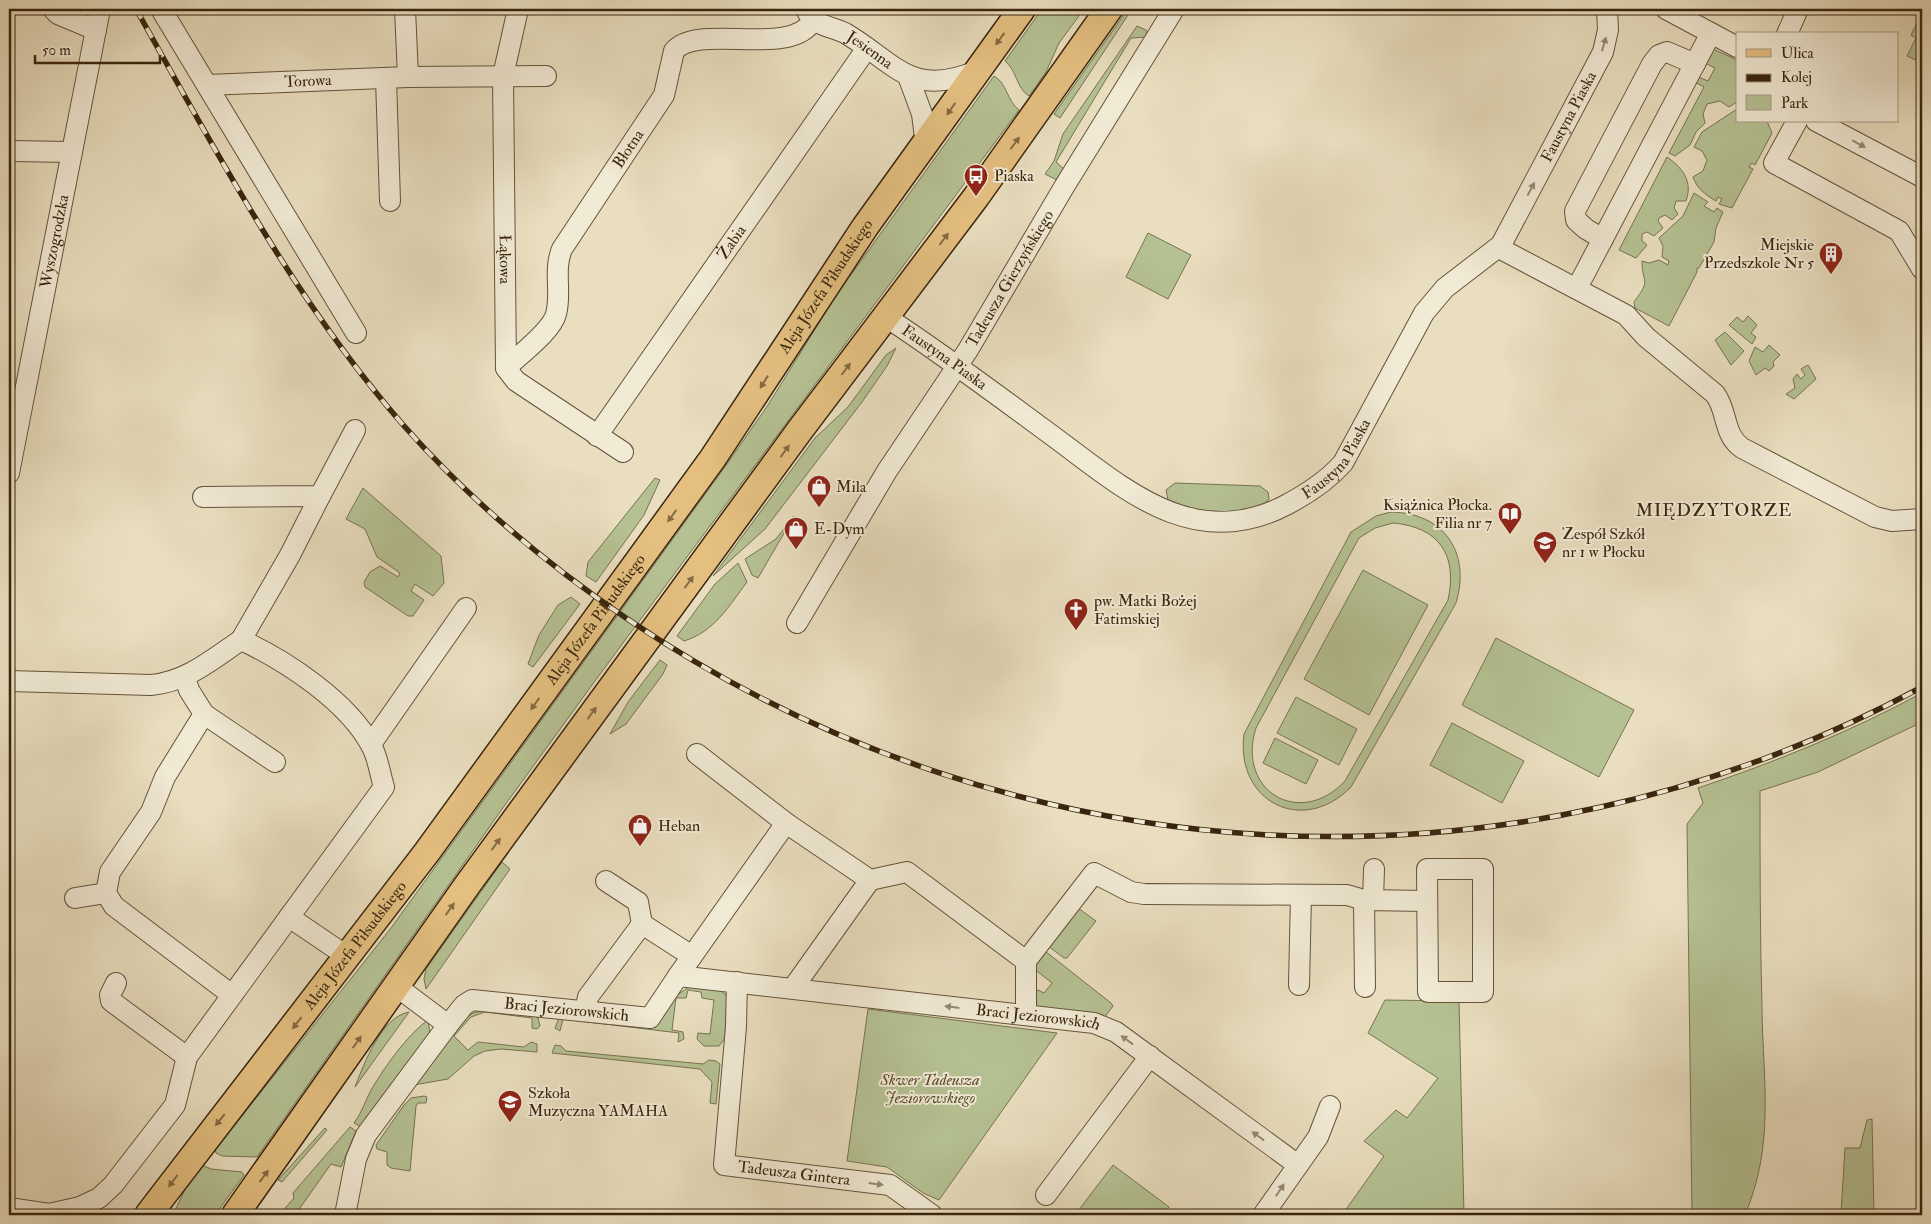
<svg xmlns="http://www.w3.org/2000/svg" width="1931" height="1224" viewBox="0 0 1931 1224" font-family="'IM FELL Double Pica',serif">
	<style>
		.green { fill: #b5c193; stroke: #777350; fill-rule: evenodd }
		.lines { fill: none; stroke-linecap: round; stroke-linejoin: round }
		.minor-casing { stroke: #65533a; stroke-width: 22 }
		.major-casing { stroke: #39250d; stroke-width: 29 }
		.minor { stroke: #f1ead5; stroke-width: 20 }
		.major { stroke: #e4bf80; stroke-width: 26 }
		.rail-casing { stroke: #39250d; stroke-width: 5.5 }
		.rail { stroke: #f1ead5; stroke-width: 4; stroke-dasharray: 11; stroke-linecap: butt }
		.oneway { fill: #866a41 }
		.oneway2 { fill: #958871 }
		.labels { text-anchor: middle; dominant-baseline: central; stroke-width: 4; stroke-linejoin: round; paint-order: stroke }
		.street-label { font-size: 16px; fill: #39250d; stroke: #f1ead5 }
		.poi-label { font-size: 16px; fill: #39250d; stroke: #f1ead5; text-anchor: start }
		.park-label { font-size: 16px; font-style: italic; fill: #584c2e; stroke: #f1ead5 }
		.neighbourhood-label { font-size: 18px; letter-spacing: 1px; fill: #39250d; stroke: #f1ead5 }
	</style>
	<rect width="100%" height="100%" fill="#e9debf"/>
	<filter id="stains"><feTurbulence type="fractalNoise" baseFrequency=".004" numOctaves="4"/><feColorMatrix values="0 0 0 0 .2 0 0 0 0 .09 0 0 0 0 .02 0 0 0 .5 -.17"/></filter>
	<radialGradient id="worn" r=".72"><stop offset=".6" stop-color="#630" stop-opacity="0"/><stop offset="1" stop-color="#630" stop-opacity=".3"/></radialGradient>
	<g class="green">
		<path d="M1042,9H1084L1059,43L1046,72L1029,96C1016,88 1017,70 1005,61Z"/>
		<path d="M1128,9H1132L1060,118L1054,114Z"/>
		<path d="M1921,15H1922V63L1907,56L1916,38L1911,35Z"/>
		<path d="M1137,26L1146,30L1147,37L1131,38L1056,162L1065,170L1059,181L1045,174L1054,161L1063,134Z"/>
		<path d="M1713,49L1737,60V102L1729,107L1720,101L1707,104L1703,114L1705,123L1696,132L1690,145L1675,156L1669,153L1704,87L1693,81L1696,76L1708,81L1715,68L1703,62Z"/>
		<path d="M994,76C1007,83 1007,101 1019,110L600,674L500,812L257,1157L222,1156L216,1153L215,1150L391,928L727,464L768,405L835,297Z"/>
		<path d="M1737,109V121H1767L1772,133L1755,165L1752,163L1749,167L1753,169L1732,208L1719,204L1722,199L1718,197L1716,201C1706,195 1697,189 1693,177L1703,171L1707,160L1702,151L1694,147L1702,132Z"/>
		<path d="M1667,157C1683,168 1693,182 1686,201H1676L1674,208L1678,214L1672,220L1665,215L1659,218L1658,221L1663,228L1654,236L1647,232L1642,234V241L1647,245L1636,258L1619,250Z"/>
		<path d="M1694,193L1708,202L1704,206L1714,212L1717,208L1723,212L1716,228L1714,242L1699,268H1697V272L1669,326L1635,308L1634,302C1652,278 1642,285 1642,261L1649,263L1659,260L1668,265L1669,261L1662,257L1663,246L1659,238L1683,216Z"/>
		<path d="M1148,233L1191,255L1168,299L1126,277Z"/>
		<path d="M1748,316L1757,325L1751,333L1756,337L1752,344L1729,325L1737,317L1743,322Z"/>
		<path d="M1725,332L1744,351L1731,365L1715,340Z"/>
		<path d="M1769,345L1780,355L1773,362L1774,366L1769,371L1765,368L1756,375L1749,361L1755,347L1763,352Z"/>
		<path d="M896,348L887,366L862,402L765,529L713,576L815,438L848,407L886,355Z"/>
		<path d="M1808,365L1816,379L1794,399L1786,394L1795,388L1793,379L1797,374L1801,379L1805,375L1801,369Z"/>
		<path d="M655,478L660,480L644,515L596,582L586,576L588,562Z"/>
		<path d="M1175,483L1260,486L1268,492L1269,499L1262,507C1220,514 1208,515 1168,500L1166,490Z"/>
		<path d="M363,488L441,556L444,583L433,596L415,584L411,591L424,600L413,616H408L365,587L364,582L370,572L380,566L398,577L400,573L377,557L365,529L346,519Z"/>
		<path d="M1391,512C1444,513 1471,552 1456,603L1351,787C1303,836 1235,802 1244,734L1351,532L1376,516ZM1393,523C1439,527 1458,555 1448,600L1345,781C1300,829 1236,791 1256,728L1359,538L1375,528Z"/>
		<path d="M794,516L758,578L752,575L745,559L776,539Z"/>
		<path d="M738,563L747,582C729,606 714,632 684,641L677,636L715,584Z"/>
		<path d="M1363,570L1428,605L1369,715L1304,679Z"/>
		<path d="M571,597L580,604L533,667L528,664L539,635L558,605Z"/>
		<path d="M1496,638L1634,710L1599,777L1462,705Z"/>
		<path d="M660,660L667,665L663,674L626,724L610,734L628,702Z"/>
		<path d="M1922,693V722L1818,772L1760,791C1760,864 1760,936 1762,1009C1763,1083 1775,1143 1745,1215H1692L1687,824L1703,803L1698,788C1775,762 1850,732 1922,693Z"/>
		<path d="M1296,697L1357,729L1339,765L1277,733Z"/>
		<path d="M1452,723L1524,761L1502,803L1430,765Z"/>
		<path d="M1275,738L1318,760L1306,784L1263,763Z"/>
		<path d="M502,862L510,869L426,989L424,979L426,969Z"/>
		<path d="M1078,908L1096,921L1067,958H1064L1048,946Z"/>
		<path d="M1045,951L1111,1003L1113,1006L1104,1018L1039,1008L1035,1005L1033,994L1038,990L1044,993L1052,983L1033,968Z"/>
		<path d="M689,987L719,989L727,996L725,1038L719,1046H704L697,1039L698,1033L710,1034L714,1000L702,998L701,992L688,990L686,998H676L672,1030L683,1032L684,1039L678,1042L679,1033L563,1019L560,1031L555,1028L559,1018L632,1025Z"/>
		<path d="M1385,1000L1459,1001L1464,1215H1342L1384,1156L1364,1141L1396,1110L1407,1118L1438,1078L1368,1033Z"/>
		<path d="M868,1009L1057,1033L939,1200L923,1193L887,1167L847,1161Z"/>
		<path d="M485,1010L532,1015L538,1018L540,1026L537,1029L532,1028V1018L485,1012L471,1017L454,1036L468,1050L478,1042L524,1047L531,1042L537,1044V1052L501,1049L485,1051L474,1056L448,1079L414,1085L465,1018L473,1013Z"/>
		<path d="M409,1012L355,1087C364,1064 381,1017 409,1012Z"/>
		<path d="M428,1020L430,1034L362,1127L354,1123C361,1114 365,1102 370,1092C383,1069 407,1035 428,1020Z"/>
		<path d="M555,1045L561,1046L566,1051L703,1064L709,1060L716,1061L720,1064L716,1104L710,1103L712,1082L700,1069L552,1053Z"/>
		<path d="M424,1096L427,1097L426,1103H418L416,1106L410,1171L391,1168L387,1165V1152L377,1149L376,1145L404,1105L411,1098Z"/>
		<path d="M1872,1119L1874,1215L1841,1213L1845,1148H1860L1867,1120Z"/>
		<path d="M350,1127L356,1131L341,1167L331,1164L295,1215H279L294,1198L293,1193Z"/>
		<path d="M325,1128L327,1130L282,1182L278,1180Z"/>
		<path d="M202,1165L211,1169L242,1172L244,1175L215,1215H173L187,1185Z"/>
		<path d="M1113,1165L1169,1207L1163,1215H1083L1078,1211Z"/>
	</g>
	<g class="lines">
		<defs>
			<g id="minor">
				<path d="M53,9L58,14L96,30"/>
				<path d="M161,9L356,333"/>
				<path d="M405,9L408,77"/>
				<path id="s1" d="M518,9L503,76L506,368L516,381L623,452"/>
				<path d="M1666,9L1737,47"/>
				<path id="s2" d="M807,11C814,26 831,26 845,33C897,64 911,99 979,70"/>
				<path d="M1787,34L1798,9"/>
				<path d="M908,76L922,114L926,145"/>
				<path d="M386,79L390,201"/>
				<path id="s3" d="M207,85L408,77L546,76"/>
				<path d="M1797,121L1774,163L1899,231L1922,269"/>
				<path d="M1816,121L1922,177"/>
				<path d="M9,151L72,152"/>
				<path d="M1603,239L1586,229L1576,220L1575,211L1652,64L1659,55L1667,52L1695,64"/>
				<path d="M1499,248L1626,315L1646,337L1715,394C1728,411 1723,435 1742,448L1875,517L1892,521L1922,519"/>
				<path d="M1577,288L1711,33"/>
				<path id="s4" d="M886,317C941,353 993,392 1046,431C1119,484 1191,555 1286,505C1307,494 1327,481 1343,463L1424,313L1445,288L1501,245L1603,52L1608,30L1607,9"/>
				<path id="s5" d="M506,368C519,355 552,331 556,314C562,293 553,270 562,249L664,95L674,51C698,22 792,59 813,20"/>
				<path id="s6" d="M597,436L867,48"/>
				<path id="s7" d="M9,473L100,9"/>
				<path d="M203,497L320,496L355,430"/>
				<path id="s8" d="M797,623L887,471L968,350L1064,187L1174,9"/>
				<path d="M241,640L290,555L320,496"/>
				<path d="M185,677L189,690L204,714L165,777L151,812L110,872L106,893L114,906L232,995"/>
				<path d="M9,681L151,685C186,682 213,659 241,640C285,660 349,702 372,747C378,758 380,774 384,787L187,1057L175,1105L113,1185L99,1198L80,1207L49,1214L9,1208"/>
				<path d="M204,714L275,762"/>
				<path d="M371,744L466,608"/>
				<path d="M697,754L786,823"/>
				<path d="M1427,869H1483V992H1428Z"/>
				<path d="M606,881L638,902L642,924"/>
				<path d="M75,898L106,893"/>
				<path d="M1364,900L1365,987"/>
				<path d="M1373,900L1374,869"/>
				<path d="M289,917L348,957"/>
				<path d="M1026,961L1094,873L1131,892L1144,894L1347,895L1364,900L1427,901"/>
				<path d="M678,976L786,823L870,880L907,872L1026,961V1015"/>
				<path id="s9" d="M737,982L736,1027L724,1165L890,1185L932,1215"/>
				<path d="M116,983L110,995L111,1001L187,1057"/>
				<path d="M1299,985L1301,895"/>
				<path id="s10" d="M396,986L448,1025L464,1005L472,1000L650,1018L678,976L1094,1023L1116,1032L1298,1165"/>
				<path d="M793,988L870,880"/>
				<path d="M585,1011L588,997L642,924L692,956"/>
				<path d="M1046,1195L1150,1056"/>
				<path d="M345,1215L356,1159L366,1135L448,1025"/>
				<path d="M1263,1215L1318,1137L1330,1106"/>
			</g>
			<g id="major">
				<path id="s11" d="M148,1215L427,852L713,458L865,227L1022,9"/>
				<path d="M235,1215L468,884L800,430L976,197L1109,9"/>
			</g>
		</defs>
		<use href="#minor" class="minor-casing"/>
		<use href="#major" class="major-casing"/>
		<use href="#minor" class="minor"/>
		<use href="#major" class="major"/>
		<defs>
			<path id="rail" d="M136,9C217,153 295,302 405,427C470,500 545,563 626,618C1014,881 1509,910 1922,687"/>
		</defs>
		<use href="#rail" class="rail-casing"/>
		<use href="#rail" class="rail"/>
	</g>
	<defs><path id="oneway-solid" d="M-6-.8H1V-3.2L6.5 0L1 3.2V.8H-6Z" transform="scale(1.25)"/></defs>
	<g class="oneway">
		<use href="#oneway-solid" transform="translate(1000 39) rotate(126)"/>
		<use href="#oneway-solid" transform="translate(951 109) rotate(125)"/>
		<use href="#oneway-solid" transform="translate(1015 143) rotate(-54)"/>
		<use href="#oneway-solid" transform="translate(944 239) rotate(-53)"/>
		<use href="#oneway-solid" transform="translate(846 369) rotate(-53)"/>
		<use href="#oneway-solid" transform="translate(764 382) rotate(122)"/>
		<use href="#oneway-solid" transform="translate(785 451) rotate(-54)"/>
		<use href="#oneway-solid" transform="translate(672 516) rotate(126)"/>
		<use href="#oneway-solid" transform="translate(689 582) rotate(-54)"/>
		<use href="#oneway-solid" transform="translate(535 704) rotate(126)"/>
		<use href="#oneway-solid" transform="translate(592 713) rotate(-54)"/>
		<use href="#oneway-solid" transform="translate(496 844) rotate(-54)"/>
		<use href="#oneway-solid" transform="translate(450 909) rotate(-55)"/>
		<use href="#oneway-solid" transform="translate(297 1023) rotate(128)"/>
		<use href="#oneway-solid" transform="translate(357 1042) rotate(-55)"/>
		<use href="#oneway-solid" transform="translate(220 1120) rotate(129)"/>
		<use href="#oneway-solid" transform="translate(264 1176) rotate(-54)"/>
		<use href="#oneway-solid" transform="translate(173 1181) rotate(127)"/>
	</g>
	<g class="oneway2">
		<use href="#oneway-solid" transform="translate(1604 44) rotate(-74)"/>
		<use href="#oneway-solid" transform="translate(1859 144) rotate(28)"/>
		<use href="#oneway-solid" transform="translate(1531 189) rotate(-62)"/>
		<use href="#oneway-solid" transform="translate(952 1007) rotate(-173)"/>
		<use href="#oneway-solid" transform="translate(1127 1040) rotate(-144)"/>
		<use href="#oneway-solid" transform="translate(1258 1136) rotate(-144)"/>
		<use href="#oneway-solid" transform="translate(876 1184) rotate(7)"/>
		<use href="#oneway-solid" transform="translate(1280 1190) rotate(-56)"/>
	</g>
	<defs>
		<symbol id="bus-pin" viewBox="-11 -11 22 30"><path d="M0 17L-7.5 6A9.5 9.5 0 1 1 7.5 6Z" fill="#8f2418" stroke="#f1ead5"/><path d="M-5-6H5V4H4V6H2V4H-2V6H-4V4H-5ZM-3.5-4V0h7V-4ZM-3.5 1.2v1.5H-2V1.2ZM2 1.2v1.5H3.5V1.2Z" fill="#fff"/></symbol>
		<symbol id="building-pin" viewBox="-11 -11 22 30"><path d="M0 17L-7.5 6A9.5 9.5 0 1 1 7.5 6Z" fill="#8f2418" stroke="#f1ead5"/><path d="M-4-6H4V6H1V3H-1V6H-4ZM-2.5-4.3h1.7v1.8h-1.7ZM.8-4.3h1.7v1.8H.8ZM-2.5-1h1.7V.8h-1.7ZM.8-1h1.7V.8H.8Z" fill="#fff"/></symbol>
		<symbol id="shop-pin" viewBox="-11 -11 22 30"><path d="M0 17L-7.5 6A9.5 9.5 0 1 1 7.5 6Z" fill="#8f2418" stroke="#f1ead5"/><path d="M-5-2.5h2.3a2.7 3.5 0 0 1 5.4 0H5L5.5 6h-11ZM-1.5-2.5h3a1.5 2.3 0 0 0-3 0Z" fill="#fff"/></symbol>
		<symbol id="library-pin" viewBox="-11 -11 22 30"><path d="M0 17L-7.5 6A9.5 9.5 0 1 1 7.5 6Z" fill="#8f2418" stroke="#f1ead5"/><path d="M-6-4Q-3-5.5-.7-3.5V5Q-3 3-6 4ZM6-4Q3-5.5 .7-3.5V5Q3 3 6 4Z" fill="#fff"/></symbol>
		<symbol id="school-pin" viewBox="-11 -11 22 30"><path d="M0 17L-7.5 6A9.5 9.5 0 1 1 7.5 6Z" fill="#8f2418" stroke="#f1ead5"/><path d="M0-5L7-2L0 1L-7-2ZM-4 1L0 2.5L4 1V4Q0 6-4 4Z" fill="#fff"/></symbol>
		<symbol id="church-pin" viewBox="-11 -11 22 30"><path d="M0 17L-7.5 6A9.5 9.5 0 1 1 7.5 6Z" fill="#8f2418" stroke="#f1ead5"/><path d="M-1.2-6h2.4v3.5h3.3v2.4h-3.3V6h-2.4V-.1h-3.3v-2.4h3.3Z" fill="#fff"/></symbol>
	</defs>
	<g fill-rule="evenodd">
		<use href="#bus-pin" x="962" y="162" width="28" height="38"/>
		<use href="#building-pin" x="1817" y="240" width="28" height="38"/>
		<use href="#shop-pin" x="805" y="473" width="28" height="38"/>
		<use href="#library-pin" x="1496" y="500" width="28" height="38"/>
		<use href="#shop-pin" x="782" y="515" width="28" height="38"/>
		<use href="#school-pin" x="1531" y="529" width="28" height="38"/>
		<use href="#church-pin" x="1062" y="596" width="28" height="38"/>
		<use href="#shop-pin" x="626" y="812" width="28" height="38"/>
		<use href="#school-pin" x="496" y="1088" width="28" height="38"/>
	</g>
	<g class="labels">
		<g class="street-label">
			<text stroke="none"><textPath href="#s2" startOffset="75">Jesienna</textPath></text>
			<text stroke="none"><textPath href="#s3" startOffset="101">Torowa</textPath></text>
			<text stroke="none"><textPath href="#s4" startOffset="955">Faustyna Piaska</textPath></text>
			<text stroke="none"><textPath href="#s5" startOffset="260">Błotna</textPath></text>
			<text stroke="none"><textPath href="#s7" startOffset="236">Wyszogrodzka</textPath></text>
			<text stroke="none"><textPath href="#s6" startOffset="236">Żabia</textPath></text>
			<text stroke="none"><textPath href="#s1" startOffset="252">Łąkowa</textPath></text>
			<text stroke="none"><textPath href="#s8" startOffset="405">Tadeusza Gierzyńskiego</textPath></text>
			<text stroke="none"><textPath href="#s11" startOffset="1150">Aleja Józefa Piłsudskiego</textPath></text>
			<text stroke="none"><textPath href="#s4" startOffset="71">Faustyna Piaska</textPath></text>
			<text stroke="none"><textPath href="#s4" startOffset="535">Faustyna Piaska</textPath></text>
			<text stroke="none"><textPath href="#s11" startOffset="745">Aleja Józefa Piłsudskiego</textPath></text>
			<text stroke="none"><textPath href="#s11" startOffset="340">Aleja Józefa Piłsudskiego</textPath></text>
			<text stroke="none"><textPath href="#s10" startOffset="195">Braci Jeziorowskich</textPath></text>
			<text stroke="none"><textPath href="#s10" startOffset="692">Braci Jeziorowskich</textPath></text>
			<text stroke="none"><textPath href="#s9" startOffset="254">Tadeusza Gintera</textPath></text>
		</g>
		<g class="poi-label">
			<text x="994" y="176">Piaska</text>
			<text x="1814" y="245" text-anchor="end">Miejskie<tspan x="1814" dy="18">Przedszkole Nr 5</tspan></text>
			<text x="836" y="487">Mila</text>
			<text x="1492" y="505" text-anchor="end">Książnica Płocka.<tspan x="1492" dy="18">Filia nr 7</tspan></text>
			<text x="814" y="529">E-Dym</text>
			<text x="1562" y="534">Zespół Szkół<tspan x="1562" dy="18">nr 1 w Płocku</tspan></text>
			<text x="1094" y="601">pw. Matki Bożej<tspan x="1094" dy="18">Fatimskiej</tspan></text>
			<text x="658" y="826">Heban</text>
			<text x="528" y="1093">Szkoła<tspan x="528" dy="18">Muzyczna YAMAHA</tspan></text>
		</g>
		<g class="park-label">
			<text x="930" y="1080">Skwer Tadeusza<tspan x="930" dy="18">Jeziorowskiego</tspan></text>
		</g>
		<g class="neighbourhood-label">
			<text x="1714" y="510">MIĘDZYTORZE</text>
		</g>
	</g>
	<rect width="1931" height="1224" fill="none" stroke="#e9debf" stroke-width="30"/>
	<rect x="10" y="10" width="1911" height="1204" fill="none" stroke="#39250d" stroke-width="2.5"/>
	<rect x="15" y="15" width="1901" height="1194" fill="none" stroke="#39250d"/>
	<rect x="1736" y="32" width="162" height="90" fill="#f1ead5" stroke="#a79b85"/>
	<rect x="1746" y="49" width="25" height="8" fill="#e4bf80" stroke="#a79b85"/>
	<text x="1781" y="58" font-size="15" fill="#39250d">Ulica</text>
	<rect x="1746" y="74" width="25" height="8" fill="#39250d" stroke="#a79b85"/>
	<text x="1781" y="82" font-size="15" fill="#39250d">Kolej</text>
	<rect x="1746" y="95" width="25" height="15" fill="#b5c193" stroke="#a79b85"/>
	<text x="1781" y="108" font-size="15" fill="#39250d">Park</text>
	<path d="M35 55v8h125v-8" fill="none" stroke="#39250d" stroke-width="2.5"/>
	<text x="42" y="55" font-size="15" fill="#39250d" stroke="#f1ead5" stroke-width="4" paint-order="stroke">50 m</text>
	<rect width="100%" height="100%" filter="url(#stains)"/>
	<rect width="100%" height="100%" fill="url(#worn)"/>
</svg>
